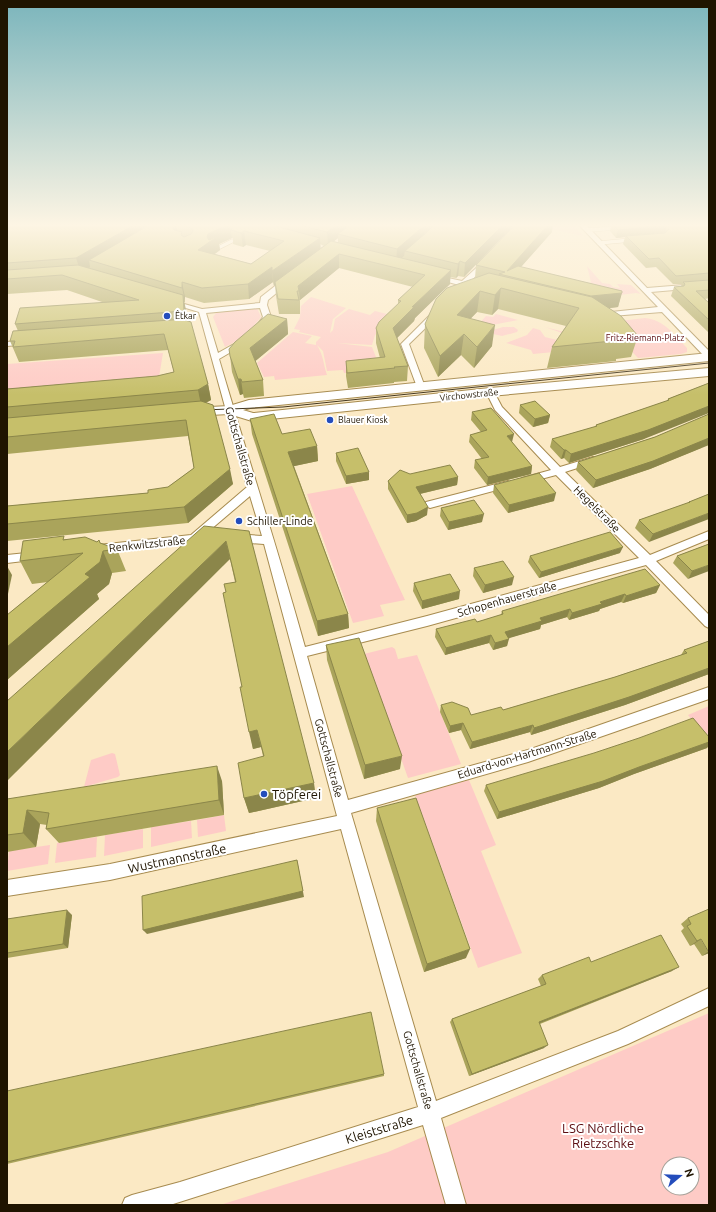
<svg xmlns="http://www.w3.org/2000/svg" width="716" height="1212" viewBox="0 0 716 1212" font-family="Ubuntu,sans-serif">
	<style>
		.green { fill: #fecbc6; fill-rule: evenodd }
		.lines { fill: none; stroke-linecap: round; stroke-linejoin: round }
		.lane-casing { stroke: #a78b4f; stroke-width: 4.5 }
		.street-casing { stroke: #a78b4f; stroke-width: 2 }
		.secondary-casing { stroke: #a78b4f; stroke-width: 2 }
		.lane { stroke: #fff; stroke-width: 3.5 }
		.street { fill: #fff; fill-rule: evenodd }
		.secondary { fill: #fff; fill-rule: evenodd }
		.tram { stroke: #42361f; stroke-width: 1 }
		.wall { fill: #aaa45b; fill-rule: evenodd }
		.shaded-wall { fill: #8b864a }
		.building { fill: #c6bf6a; stroke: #8b864a }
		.poi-dot { fill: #244dbc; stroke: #fff; stroke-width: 1.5 }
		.labels { text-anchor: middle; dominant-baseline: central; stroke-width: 4; stroke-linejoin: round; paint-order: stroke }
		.far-poi-label { font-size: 9px; fill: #1f1400; stroke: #fff; text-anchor: start }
		.far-park-label { font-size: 9px; fill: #5c0d11; stroke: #fff }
		.far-street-label { font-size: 9px; fill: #1f1400; stroke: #fff }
		.street-label { font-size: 11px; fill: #1f1400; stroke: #fff }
		.poi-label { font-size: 11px; fill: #1f1400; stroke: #fff; text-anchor: start }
		.near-poi-label { font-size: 13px; fill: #1f1400; stroke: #fff; text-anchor: start }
		.near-street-label { font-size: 13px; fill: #1f1400; stroke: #fff }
		.near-park-label { font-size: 13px; fill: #5c0d11; stroke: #fff }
	</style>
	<rect width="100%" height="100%" fill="#fbe9c4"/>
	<g class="green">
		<path d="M541,225H573L583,236L546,228Z"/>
		<path d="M587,266L602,283L610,284L613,287L620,288L617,284L631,285L641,294L636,293L594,298L584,288L591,282Z"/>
		<path d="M311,297L346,308L333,319L330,333L333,330L335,319L349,309L370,315L375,311L395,316L375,335L372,345L337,343L372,347L381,370L344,373L343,370L327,371L323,351L317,345C324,357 323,363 327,375L275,380L274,376L264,377L257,363L293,332L312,336L305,343L316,345V342L321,337L299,332L300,330L294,329L300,317L301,306Z"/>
		<path d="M257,308L261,317L246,336L225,347L213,317L216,313Z"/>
		<path d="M496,314L518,320L487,326H477L486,316L493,317Z"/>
		<path d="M645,318C664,320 674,334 687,348V352L681,354L638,358L614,332L602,323Z"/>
		<path d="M503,327H514L518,330L517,332L502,336L493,334V330Z"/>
		<path d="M545,327L568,333L585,349L533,354L531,350L506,343L527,335L533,328L540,330L545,337L557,340L562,333Z"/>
		<path d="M163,353L157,389L7,402V364Z"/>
		<path d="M352,486L405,600L380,605L384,616L353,623L307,494Z"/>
		<path d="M392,647L395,649L398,659L417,655L461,764L408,778L364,654Z"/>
		<path d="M709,706V733L704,735L688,715Z"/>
		<path d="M112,753L115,754L120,775L118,777L84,787L91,760Z"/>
		<path d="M469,780L496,845L481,851L522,953L478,968L415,795Z"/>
		<path d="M224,815L226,831L198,837L197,820Z"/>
		<path d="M191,821L192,838L151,847V827Z"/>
		<path d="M143,829V848L104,856L105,835Z"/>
		<path d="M97,837L96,857L55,863L57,843Z"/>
		<path d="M50,845L48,864L7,871L9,851Z"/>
		<path d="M709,1013V1205H220L388,1152ZM668,1164H692V1188H668Z"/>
	</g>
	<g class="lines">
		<defs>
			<g id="lane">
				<path d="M587,230L619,228"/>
				<path d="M599,243L631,240"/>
				<path d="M214,250L232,241"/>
			</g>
			<g id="street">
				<path d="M579,225H586L647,288L709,283V287L651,292L709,351V359L706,358L662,312L599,317L598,315L602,313L658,307Z"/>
				<path d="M487,259L490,261L489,262L469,283L480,285V289L466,287L459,291L455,289L459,285L430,277L434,275L462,281L485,260Z"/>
				<path d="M284,279H287L291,281L268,300L267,305L271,317L261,331H258L254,329L263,317L260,308L206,313L218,353L241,340H244L248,342L219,359C247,455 278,550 305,647L427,616L639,558L556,475L526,483L522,482L521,480L522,478L551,470L495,410L486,392L487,390H493L502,407L560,467L593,457L596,458L598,460L596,462L565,472L650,555L709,531V539L656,561L709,615V628L705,626L646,565L427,626L307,656L348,800L528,750L709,687V699L528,762L351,813L436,1101L618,1031L709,988V1006L628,1044L441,1118L466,1205H446L423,1125L170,1205H122L125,1198L132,1195L180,1182L418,1107L341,829L110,880L7,896V880L110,864L337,816L264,544L236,542L232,541L230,538L232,535L236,534L262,536L250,496L196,542L98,553L94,552L92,549L94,546L98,545L191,535L247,487L199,312L166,302L170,300L202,309L260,303L261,297Z"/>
				<path d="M434,311H440L441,313L409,344L425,387L421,390L417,387L401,344Z"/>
				<path d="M27,340L31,342L30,344L7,346V342Z"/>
				<path d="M508,481L513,484L512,486L430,508L426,506L425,504L426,502Z"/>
				<path d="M36,552L40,553L42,556L40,559L7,563V555Z"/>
			</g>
			<path id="secondary" d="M709,353V361L250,408L243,410L253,413L490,388L709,368V376L490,396L252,421L229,414L191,416L186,415L184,412L186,409L191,408L229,406L249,400Z"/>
		</defs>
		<use href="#lane" class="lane-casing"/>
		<use href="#street" class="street-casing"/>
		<use href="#secondary" class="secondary-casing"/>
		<use href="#lane" class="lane"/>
		<use href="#street" class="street"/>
		<use href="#secondary" class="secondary"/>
		<path class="tram" d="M203,410L283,407L709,363"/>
	</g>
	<g class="wall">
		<path d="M7,225H514L464,277L458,276L456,278L450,277V284L415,318L414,321L397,338L408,366L407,381L394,382V383L348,388L346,376V361L380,358L376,343V328L398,304V300L413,287L339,268L300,300V314H279L276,296L275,285L274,286L273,282L249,299L204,303L185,297V302H184L187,320L208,384L211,400L206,403L233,484L188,523L7,541V506L148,493L168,487L194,468L188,436L7,454V389L157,376L174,372L168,350L19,362L10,341L18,331L15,324L105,303L67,290L7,294ZM232,238H233V244L243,247L246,245L270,251L251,264L215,254L220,250L219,244ZM338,238V243L334,241ZM320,244L324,246L320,248Z"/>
		<path d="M611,225H707L709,227V298L705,299L709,303V333L671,296L674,287L681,286L682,284H673L656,267L646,268L623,244L625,237L616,238L610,231Z"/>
		<path d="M552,232L521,267L622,291L618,307L609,308L638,336L631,357L616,359V361L547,368L552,347L566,326L498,309L492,315L477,312L470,319L492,346L474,368L461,355L438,377L424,348L425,324L475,278L476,265Z"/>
		<path d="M287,319L288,334L255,361L263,380L264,396L244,398L243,394L240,395L232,372L230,356Z"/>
		<path d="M709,383L644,439L569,463L564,458L561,459L550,447L552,439L595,427L596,425L667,401L668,399Z"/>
		<path d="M520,405L550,415L548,423L533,427L519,413Z"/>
		<path d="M472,412L512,442L532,466L531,474L487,485L474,468L475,460L482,459L469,442L470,435L481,432L471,420Z"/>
		<path d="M250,419L282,434L317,446L318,461L294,466L348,614L349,628L318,636L252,434Z"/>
		<path d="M655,437L701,448L650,469L593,488L576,470L578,462Z"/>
		<path d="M336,453L369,480L346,484L336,461Z"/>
		<path d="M410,474L458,477L457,485L420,494L427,515L416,521L407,523L388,489V481Z"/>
		<path d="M494,485L554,501L508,513L493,493Z"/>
		<path d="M709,494L649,542L635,528L639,520L688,503L689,502Z"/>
		<path d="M441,508L482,522L448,530L440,516Z"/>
		<path d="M249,531L316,798L249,813L244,798L263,756L261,747L253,749L242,687L226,592L235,582L230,559L7,701Z"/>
		<path d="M65,539L101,543L117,549L126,571L112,573L109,584L97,594L99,599L7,680V615L48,582L32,584L20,561Z"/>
		<path d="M709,544L688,579L673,563L677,556Z"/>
		<path d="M620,553L539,578L528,562L530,556Z"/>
		<path d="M474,568L512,585L483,593L473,576Z"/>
		<path d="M414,583L459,599L422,609L413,591Z"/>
		<path d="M660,585L656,593L623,603L621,602L600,609L599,611L569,620L567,617L541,625L540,629L508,638L507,646L493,650L489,643L445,655L435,637L436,629L477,622L501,615L502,611Z"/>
		<path d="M709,641V674L625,705L531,735L530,732L470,749L461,730L449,733L440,712L441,705L471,715L503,710L615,677L681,655L684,650Z"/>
		<path d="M326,645L400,769L364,779L327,660Z"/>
		<path d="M709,737V745L707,748L634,774L599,788L497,819L484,791L486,785Z"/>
		<path d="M222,781L224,815L59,843L46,829L47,825L40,824L36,847L7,852V799Z"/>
		<path d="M377,808L466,958L424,972L376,821Z"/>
		<path d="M72,915L68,948L7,958V919Z"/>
		<path d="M688,918L709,953L702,956L694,944L690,946L681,931L684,928L681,924Z"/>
		<path d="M591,962L672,971L540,1024L544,1048L469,1076L450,1022L452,1019L541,986L538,979L542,975Z"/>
		<path d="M384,1074V1076L7,1164V1091Z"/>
	</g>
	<g class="shaded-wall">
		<path d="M134,225H159L160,226L89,260L90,267L81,273L76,258Z"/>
		<path d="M173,225H176L179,238L175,240L172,226Z"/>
		<path d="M227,225H230L232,238L219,244L220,250L200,264L198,250L208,234Z"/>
		<path d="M337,225H355L338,234V238L328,246L327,232Z"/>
		<path d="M425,225H437L405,251L404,256L396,263L397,249Z"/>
		<path d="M503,225H514L464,277L465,263Z"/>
		<path d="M548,225H553L552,232L512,277L507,271Z"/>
		<path d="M662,225H667L665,233L626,236L625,237L616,238L618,230Z"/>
		<path d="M244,231L246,245L243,247L241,233Z"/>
		<path d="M320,238L321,252L274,286L272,271Z"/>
		<path d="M339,254V268L300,300L299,291L298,286Z"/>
		<path d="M460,261L458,276L456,278L458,264Z"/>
		<path d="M272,267L273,282L249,299L248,284Z"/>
		<path d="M451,270L450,284L415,318L414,321L392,343L393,328L412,307Z"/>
		<path d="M182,282L185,297V302L182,288Z"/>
		<path d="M501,288L498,309L492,315L495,295Z"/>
		<path d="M480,291L477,312L454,336L457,315Z"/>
		<path d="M622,293L618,307L587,311L591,296Z"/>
		<path d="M183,295L186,310L187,326L184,311Z"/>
		<path d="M287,319L288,334L252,364L250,348Z"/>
		<path d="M495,325L492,346L474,368L477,347Z"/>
		<path d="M464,334L461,355L438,377L440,356Z"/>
		<path d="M238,379H241L243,394L240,395Z"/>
		<path d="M208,384L211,400L201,405L198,390Z"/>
		<path d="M709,406V413L644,439L569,463L571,454Z"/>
		<path d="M550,415L548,423L533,427L535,419Z"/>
		<path d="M514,434L512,442L507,436Z"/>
		<path d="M709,438V445L650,469L593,488L596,480Z"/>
		<path d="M317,446L318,461L290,467L288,452Z"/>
		<path d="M564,450H566L564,458L561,459Z"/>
		<path d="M532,466L531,474L487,485L488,477Z"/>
		<path d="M230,469L233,484L188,523L184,507Z"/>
		<path d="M369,472V480L346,484V476Z"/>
		<path d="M458,477L457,485L415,495L416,487Z"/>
		<path d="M556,493L554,501L508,513L509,505Z"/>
		<path d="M428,507L427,515L416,521L407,523V515Z"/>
		<path d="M709,513V519L649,542L653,534Z"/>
		<path d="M484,514L482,522L448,530L449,522Z"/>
		<path d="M226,541L230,559L7,781V752Z"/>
		<path d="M623,547L620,553L539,578L541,572Z"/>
		<path d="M103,551L112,573L109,584L97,594L99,599L7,680V647L85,574Z"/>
		<path d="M709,565V571L688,579L692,571Z"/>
		<path d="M7,566L12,575L8,594L7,593Z"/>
		<path d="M514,577L512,585L483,593L485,585Z"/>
		<path d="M660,585L656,593L623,603L626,596Z"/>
		<path d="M460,591L459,599L422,609V601Z"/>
		<path d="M625,594L621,602L600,609L599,611L569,620L572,613L600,602Z"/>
		<path d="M570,609L567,617L541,625L540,629L503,640L505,632L540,618Z"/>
		<path d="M348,614L349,628L318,636L317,621Z"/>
		<path d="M491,635L489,643L445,655L446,648Z"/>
		<path d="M509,639L507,646L493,650L495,643Z"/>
		<path d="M709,668V674L625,705L531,735L534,728Z"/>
		<path d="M463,723L461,730L449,733L450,726Z"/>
		<path d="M533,725L530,732L470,749L472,742Z"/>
		<path d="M257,730L261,747L253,749L249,732Z"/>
		<path d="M709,742V745L707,748L634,774L599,788L497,819L499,812L639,767Z"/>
		<path d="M402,756L400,769L364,779L365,765Z"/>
		<path d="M217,766L222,781L224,815L219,800Z"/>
		<path d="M314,783L316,798L249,813L244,798Z"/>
		<path d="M27,810L40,824L36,847L23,833Z"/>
		<path d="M297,860L304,897L147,934L143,930Z"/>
		<path d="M67,910L72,915L68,948L63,944Z"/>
		<path d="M701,939L694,944L690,946L697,941Z"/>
		<path d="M470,949L466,958L424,972L427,964Z"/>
		<path d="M709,951V953L702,956Z"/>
		<path d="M679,967L672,971L535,1025L539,1022Z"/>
		<path d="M548,1045L544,1048L469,1076L472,1074Z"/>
	</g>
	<g class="building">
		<path d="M7,225H134L76,258L7,263Z"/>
		<path d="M149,225H156L163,227V225H173L172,226L174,230L182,232L181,235L184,237L191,234L193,231L191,228L181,225H227L208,234L207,237L209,240L218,236L198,250L251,264L284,241L244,231L241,233L231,230L233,226L232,225H272L320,238L272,271V267L248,284L202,288L182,282V288L89,260Z"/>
		<path d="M299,225H337L327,232Z"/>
		<path d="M350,225H425L397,249L338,234Z"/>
		<path d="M434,225H503L465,263L460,261L458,264L405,251L427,232Z"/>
		<path d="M515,225H548L507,271L518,266L622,291V293L591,296L499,274L505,272L476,265Z"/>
		<path d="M614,225H662L618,230Z"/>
		<path d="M668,225H707L709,227V273L676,276L659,258L649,259L626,236L665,233L669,229Z"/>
		<path d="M331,241L451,270L412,307L415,306L393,328L408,366L394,367L395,368L347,373L346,361L385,357L376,328L379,322L401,301L398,300L425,275L339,254L298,286L299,291H297L299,300L278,299L275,282Z"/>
		<path d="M78,265L183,295L184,311L15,324L20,308L139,300L62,275L7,279V270Z"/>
		<path d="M489,273L592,297L621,316L638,336L620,338L622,340L552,347L579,308L501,288L495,295L480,291L457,315L495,325L477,347L464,334L440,356L426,327L425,324L436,299L447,288Z"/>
		<path d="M709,280V290L696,291L709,303V320L674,287L684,286L685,284L683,282Z"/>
		<path d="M268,314L287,319L250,348L263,380L242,382L241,379H238L230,356L229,349L235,342Z"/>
		<path d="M185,319V320L191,322L208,384L198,390L7,407V389L157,376L174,372L164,334L13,347L15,341H10L13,331Z"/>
		<path d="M709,383V406L648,430L571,454L566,450H564L552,439L597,426L596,425L669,400L668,399Z"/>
		<path d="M201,401L213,405L230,469L184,507L7,524V506L148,493V490L168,487L194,468L186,420L7,437V418Z"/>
		<path d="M535,401L550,415L535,419L520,405Z"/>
		<path d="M491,408L514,434L507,436L532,466L488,477L475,460L489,457L470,435L487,430L472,412Z"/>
		<path d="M274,414L282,434L310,429L317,446L288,452L348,614L317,621L250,419Z"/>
		<path d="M709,414V438L653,461L596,480L578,462L655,437Z"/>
		<path d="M358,448L369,472L346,476L336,453Z"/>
		<path d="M450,465L458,477L416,487L428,507L417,513L407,515L388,481L400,470L410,474Z"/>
		<path d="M539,473L556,493L509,505L494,485Z"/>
		<path d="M709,494V513L653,534L639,520L690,502H689Z"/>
		<path d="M474,500L484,514L449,522L441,508Z"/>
		<path d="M204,526L249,531L314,783L244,798L238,763L264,756L257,730L249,732L240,687H242L223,593L226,592L224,584L236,582L226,541L7,752V701Z"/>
		<path d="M610,532L623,547L541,572L530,556Z"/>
		<path d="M64,536L63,540L85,537L97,542L99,540L100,543L117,549L103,551L100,562L85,574L90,577L7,647V615L83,553L20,561L23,541Z"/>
		<path d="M709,544V565L692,571L677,556Z"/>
		<path d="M503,561L514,577L485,585L474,568Z"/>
		<path d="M645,569L660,585L626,596L625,594L600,602L602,604L572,613L570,609L540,618L542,621L505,632L509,639L495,643L491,635L446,648L436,629L475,619L477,622L503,614L502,611Z"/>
		<path d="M450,574L460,591L422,601L414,583Z"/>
		<path d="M359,638L402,756L365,765L326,645Z"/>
		<path d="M709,641V668L629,697L534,728L533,725L472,742L463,723L450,726L441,705L452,702L468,708L471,715L501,707L503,710L615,677L687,653L684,650Z"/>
		<path d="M693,718L709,737V742L639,767L603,781L499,812L486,785L594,753L639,738Z"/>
		<path d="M217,766L219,800L46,829L49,813L27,810L23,833L7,835V799Z"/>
		<path d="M416,798L470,949L427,964L377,808Z"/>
		<path d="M297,860L303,891L143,930L142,896Z"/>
		<path d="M709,909V951H708L701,939L697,941L687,926L691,924L688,918Z"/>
		<path d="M67,910L63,944L7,953V919Z"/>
		<path d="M661,935L679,967L539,1022L548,1045L472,1074L452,1019L546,984L542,975L589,957L591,962Z"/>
		<path d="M371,1012L384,1074L7,1162V1091Z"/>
	</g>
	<linearGradient id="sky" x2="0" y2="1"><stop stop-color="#7bb5bc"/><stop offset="0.57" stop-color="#fdf5e4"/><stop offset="1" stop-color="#fdf5e4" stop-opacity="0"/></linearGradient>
	<rect width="716" height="395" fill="url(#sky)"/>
	<g class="poi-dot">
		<circle cx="167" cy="316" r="4"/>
		<circle cx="330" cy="420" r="4"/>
		<circle cx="239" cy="521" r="4"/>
		<circle cx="264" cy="794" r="4"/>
	</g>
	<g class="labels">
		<g class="far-poi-label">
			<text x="175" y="316">Êtkar</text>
			<text x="338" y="420">Blauer Kiosk</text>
		</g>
		<g class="far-park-label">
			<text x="645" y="338">Fritz-Riemann-Platz</text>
		</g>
		<g class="far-street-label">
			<text transform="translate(469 395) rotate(-6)">Virchowstraße</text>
		</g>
		<g class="street-label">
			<text transform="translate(240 446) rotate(74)">Gottschallstraße</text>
			<text transform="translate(597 509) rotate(45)">Hegelstraße</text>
			<text transform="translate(147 544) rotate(-6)">Renkwitzstraße</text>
			<text transform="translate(507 599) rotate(-16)">Schopenhauerstraße</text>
			<text transform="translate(527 754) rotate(-17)">Eduard-von-Hartmann-Straße</text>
			<text transform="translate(329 758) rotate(75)">Gottschallstraße</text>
			<text transform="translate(418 1070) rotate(74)">Gottschallstraße</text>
		</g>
		<g class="poi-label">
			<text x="247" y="521">Schiller-Linde</text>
		</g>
		<g class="near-poi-label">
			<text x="272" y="794">Töpferei</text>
		</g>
		<g class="near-street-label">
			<text transform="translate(177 858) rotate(-12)">Wustmannstraße</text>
			<text transform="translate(379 1129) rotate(-17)">Kleiststraße</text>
		</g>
		<g class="near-park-label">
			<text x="603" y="1128">LSG Nördliche<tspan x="603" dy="15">Rietzschke</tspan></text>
		</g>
	</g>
	<rect width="716" height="1212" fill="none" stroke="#1f1400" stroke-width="16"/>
	<g transform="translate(680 1176) rotate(71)"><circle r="19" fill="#ffffff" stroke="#a5a199"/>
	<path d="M0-3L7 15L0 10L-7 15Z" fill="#244dbc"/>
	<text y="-6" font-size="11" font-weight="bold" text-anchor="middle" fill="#1f1400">N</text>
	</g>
</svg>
